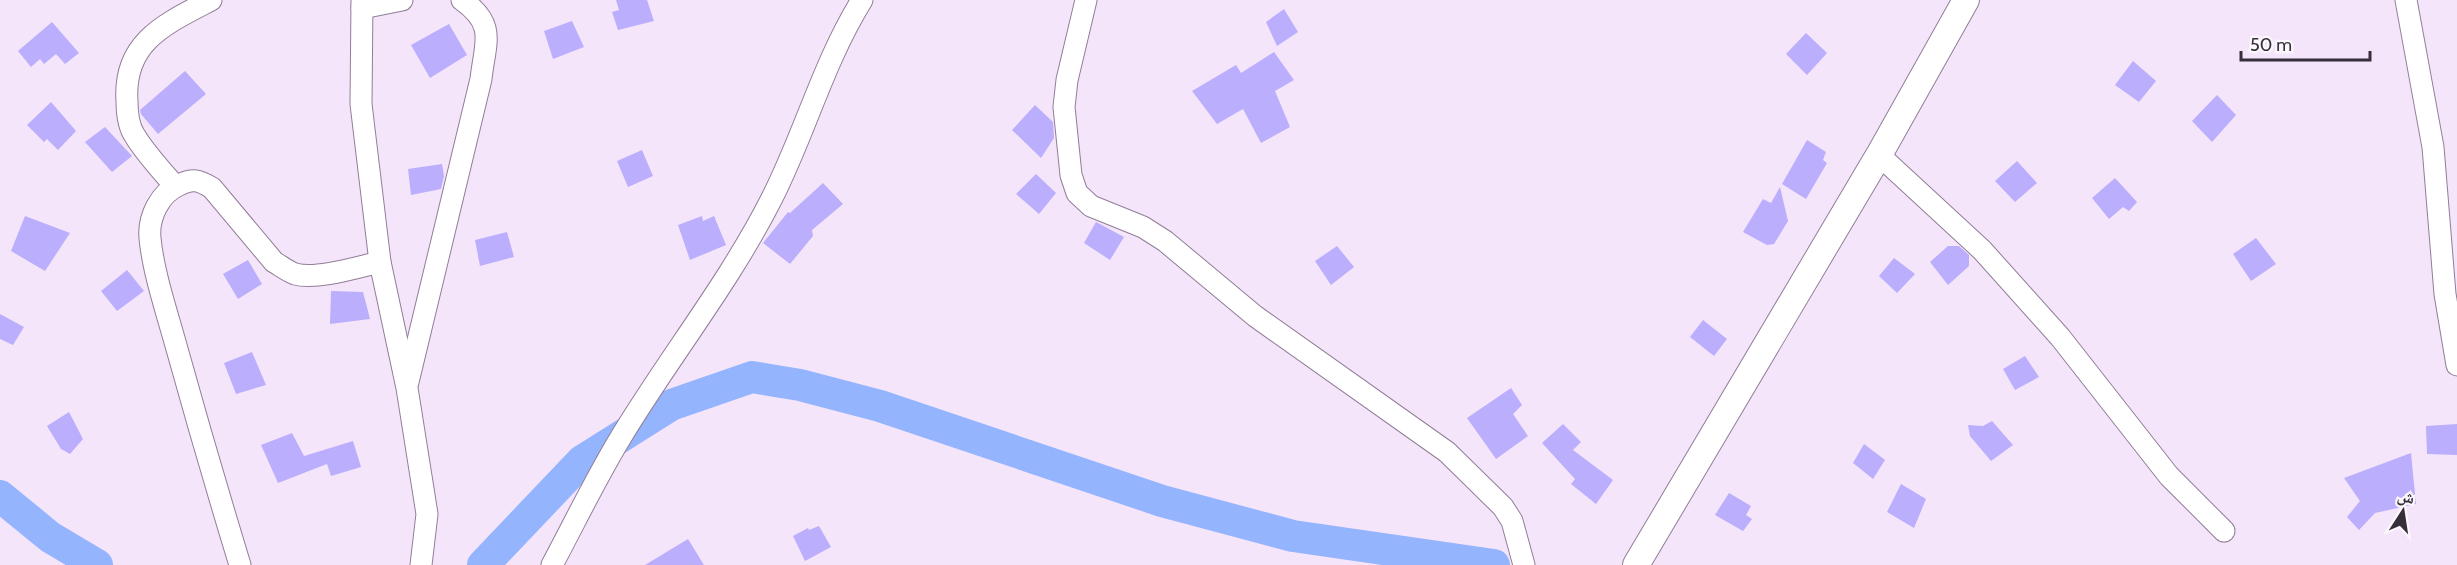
<svg xmlns="http://www.w3.org/2000/svg" width="2457" height="565" viewBox="0 0 2457 565" font-family="Cabin,'Noto Naskh Arabic',sans-serif">
	<style>
		.lines { fill: none; stroke-linecap: round; stroke-linejoin: round }
		.river { stroke: #94b4fe; stroke-width: 32 }
		.building { fill: #baaefd }
		.minor-casing { stroke: #907e97; stroke-width: 23 }
		.major-casing { stroke: #907e97; stroke-width: 28 }
		.minor { stroke: #fff; stroke-width: 21 }
		.major { stroke: #fff; stroke-width: 26 }
	</style>
	<rect width="100%" height="100%" fill="#f5e5fb"/>
	<g class="lines">
		<g class="river">
			<path d="M0,496L50,537L97,565"/>
			<path d="M483,565L582,461L671,405L752,377L800,385L880,406L1162,501L1293,536L1494,565"/>
		</g>
	</g>
	<g class="building">
		<path d="M616,0H647L654,21L618,30L612,12L619,10Z"/>
		<path d="M1284,9L1298,32L1277,46L1266,22Z"/>
		<path d="M572,21L584,47L553,59L544,31Z"/>
		<path d="M52,22L79,53L65,64L56,54L44,64L40,59L31,67L18,51Z"/>
		<path d="M449,24L467,55L430,78L411,45Z"/>
		<path d="M1806,33L1827,53L1807,75L1786,54Z"/>
		<path d="M1274,52L1294,80L1275,91L1290,127L1261,143L1243,109L1217,124L1192,91L1236,65L1241,73Z"/>
		<path d="M2133,61L2156,81L2139,102L2115,85Z"/>
		<path d="M185,71L206,94L158,134L141,114L140,110Z"/>
		<path d="M2217,95L2236,115L2212,142L2192,121Z"/>
		<path d="M51,102L76,131L58,150L47,139L44,142L27,125Z"/>
		<path d="M1035,105L1053,122L1054,138L1041,158L1012,130Z"/>
		<path d="M105,127L132,156L112,172L85,142Z"/>
		<path d="M1807,140L1826,152L1823,160L1827,163L1806,199L1782,184Z"/>
		<path d="M642,150L653,176L628,187L617,161Z"/>
		<path d="M2017,161L2037,183L2015,202L1995,181Z"/>
		<path d="M442,164L444,176L441,189L411,195L408,169Z"/>
		<path d="M1036,174L1056,193L1039,214L1016,194Z"/>
		<path d="M2115,178L2137,202L2129,211L2123,207L2109,219L2092,198Z"/>
		<path d="M823,183L843,204L812,230L813,236L790,264L763,243L788,212L790,213Z"/>
		<path d="M1780,187L1788,221L1774,244L1767,245L1743,232L1763,199L1771,203Z"/>
		<path d="M25,216L70,233L45,271L11,251Z"/>
		<path d="M702,216L703,221L714,216L726,245L690,260L678,225Z"/>
		<path d="M1096,222L1124,237L1110,260L1084,243Z"/>
		<path d="M507,232L514,257L480,266L475,240Z"/>
		<path d="M2256,238L2276,264L2251,281L2233,254Z"/>
		<path d="M1337,246L1354,267L1331,285L1315,261Z"/>
		<path d="M1948,246H1959L1969,255V266L1948,285L1930,262Z"/>
		<path d="M1894,258L1915,274L1897,293L1879,276Z"/>
		<path d="M248,260L262,284L238,299L223,274Z"/>
		<path d="M127,270L144,291L117,311L101,291Z"/>
		<path d="M331,291L363,292L370,319L330,324Z"/>
		<path d="M0,314L24,327L13,345L0,339Z"/>
		<path d="M1703,320L1727,339L1714,356L1690,337Z"/>
		<path d="M252,352L266,385L236,394L224,363Z"/>
		<path d="M2025,356L2039,377L2015,390L2003,369Z"/>
		<path d="M1511,388L1522,405L1513,414L1528,436L1496,459L1467,418Z"/>
		<path d="M69,412L83,439L70,454L61,449L47,426Z"/>
		<path d="M1992,421L2013,445L1991,461L1970,436L1968,425L1983,426Z"/>
		<path d="M1563,424L1581,442L1573,450L1613,480L1596,504L1571,484L1575,479L1542,443Z"/>
		<path d="M2457,424V455L2427,454L2426,426Z"/>
		<path d="M292,433L304,456L353,441L361,467L331,476L327,464L278,483L261,445Z"/>
		<path d="M1864,444L1885,460L1873,479L1853,463Z"/>
		<path d="M2411,453L2416,504L2375,513L2359,530L2347,517L2360,501L2344,478Z"/>
		<path d="M1901,484L1926,499L1914,528L1887,512Z"/>
		<path d="M1729,493L1751,506L1746,515L1752,519L1743,531L1715,515Z"/>
		<path d="M819,526L831,547L805,561L793,536L808,528L809,530Z"/>
		<path d="M688,539L704,565H645Z"/>
	</g>
	<g class="lines">
		<defs>
			<g id="minor">
				<path d="M362,0L361,104L380,262L407,388L427,514L421,565"/>
				<path d="M1086,0L1067,80L1064,107L1071,175L1077,193L1091,206L1143,227L1165,241L1255,316L1447,452L1503,507L1512,521L1524,565"/>
				<path d="M2406,0L2433,147L2445,294L2457,365"/>
				<path d="M362,8L402,0"/>
				<path d="M1879,155L1982,250L2060,337L2169,476L2224,531"/>
				<path d="M175,186C161,170 146,154 135,136C128,126 127,112 127,101C123,42 165,24 211,0"/>
				<path d="M408,382L481,79C485,42 497,25 462,0"/>
				<path d="M240,565C218,493 197,421 177,349C168,316 153,272 150,238C148,217 160,193 179,185C193,178 199,180 212,188L274,262C281,266 287,271 295,274C317,280 358,267 380,262"/>
				<path d="M552,565C575,522 596,478 621,437C670,356 729,283 772,198C805,133 823,63 862,0"/>
			</g>
			<path id="major" d="M1636,565L1879,155L1966,0"/>
		</defs>
		<use href="#minor" class="minor-casing"/>
		<use href="#major" class="major-casing"/>
		<use href="#minor" class="minor"/>
		<use href="#major" class="major"/>
	</g>
	<g transform="translate(2403 511) rotate(12)" stroke="#fbf7fd" stroke-width="4.5" paint-order="stroke">
	<path d="M0-4.5L10 22L0 15L-10 22Z" fill="#362f39"/>
	<text y="-9" font-size="16" font-weight="bold" text-anchor="middle" fill="#362f39">ش</text>
	</g>
	<path d="M2241 51v9h129v-9" fill="none" stroke="#362f39" stroke-width="3"/>
	<text x="2250" y="51" font-size="18" fill="#362f39" stroke="#fbf7fd" stroke-width="4.5" paint-order="stroke">50 m</text>
</svg>
